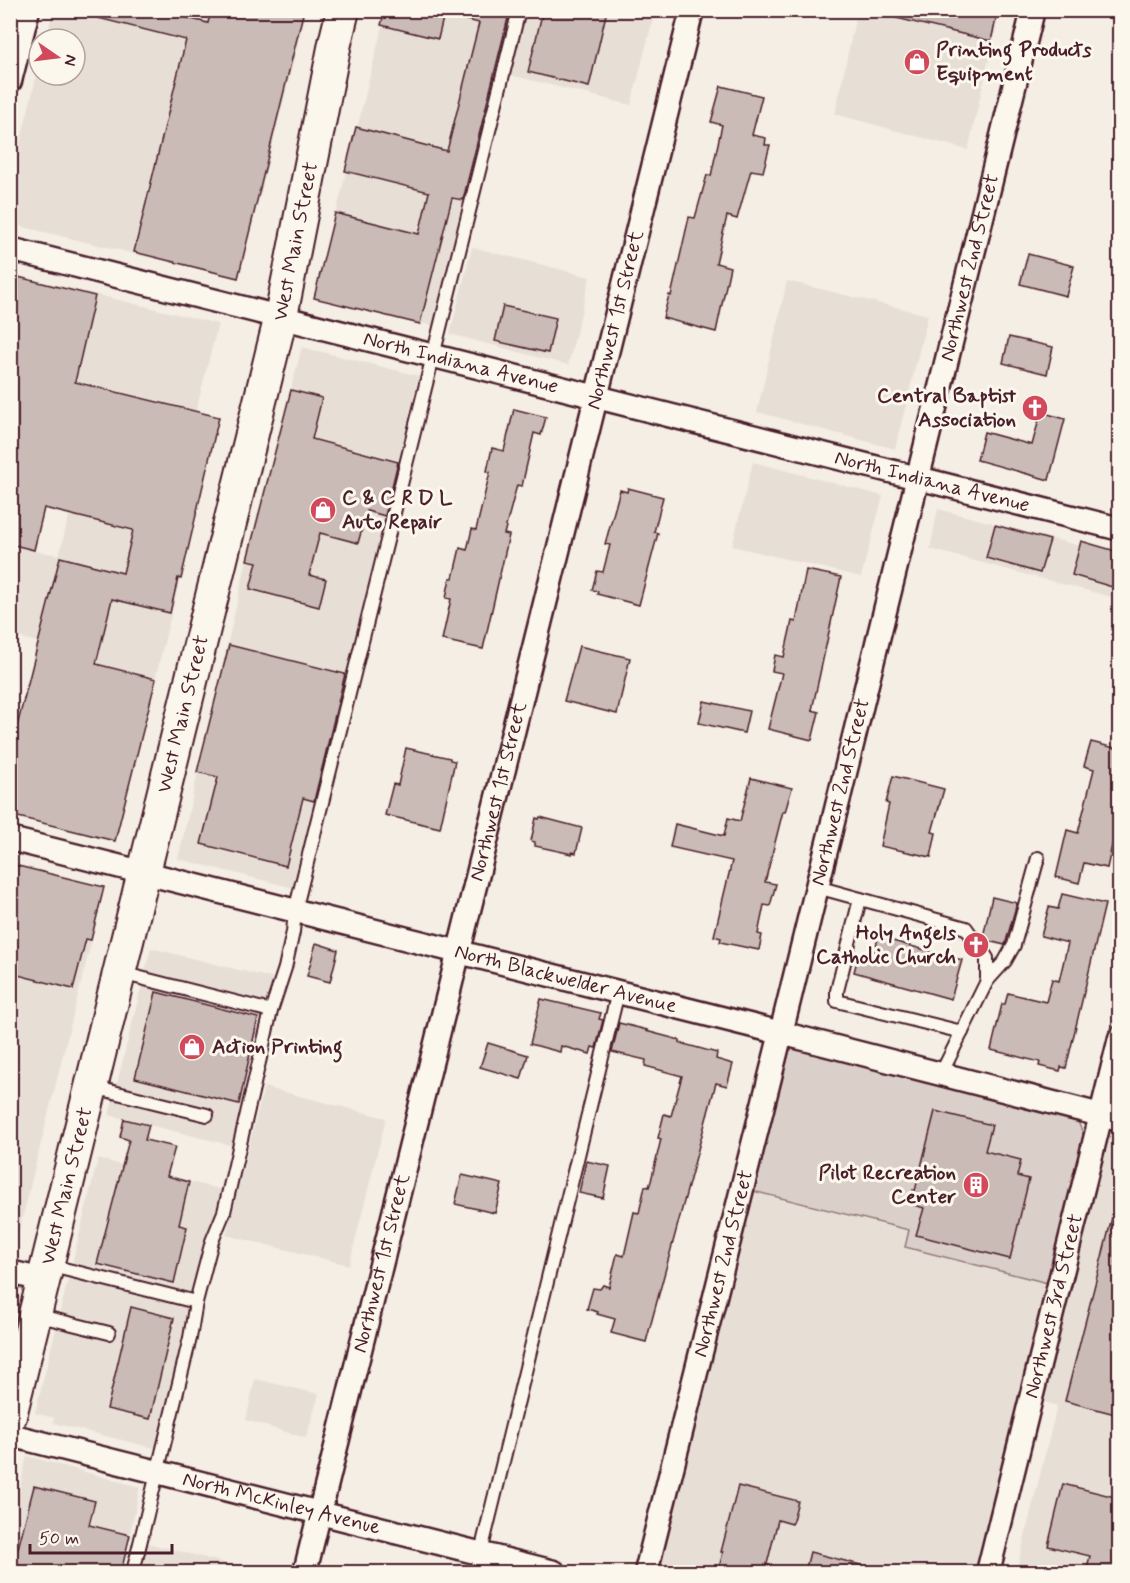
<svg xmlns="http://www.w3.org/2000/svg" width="1130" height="1583" viewBox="0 0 1130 1583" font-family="Mynerve,sans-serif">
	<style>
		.built { fill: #e7dfd6; fill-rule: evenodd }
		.green { fill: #dbd0c9; stroke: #92787a; stroke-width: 1.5 }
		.building { fill: #cabbb6; stroke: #4a1f2b; stroke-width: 1.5 }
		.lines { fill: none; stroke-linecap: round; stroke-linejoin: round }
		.service-casing { stroke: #4a1f2b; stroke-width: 16 }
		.minor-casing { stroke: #4a1f2b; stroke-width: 27 }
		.secondary-casing { stroke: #4a1f2b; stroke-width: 36 }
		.service { stroke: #fbf7ec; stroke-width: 12 }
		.minor { stroke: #fbf7ec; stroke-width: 22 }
		.secondary { stroke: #fbf7ec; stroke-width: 32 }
		.labels { text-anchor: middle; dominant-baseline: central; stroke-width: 6; stroke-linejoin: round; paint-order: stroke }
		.poi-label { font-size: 21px; font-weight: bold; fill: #4a1f2b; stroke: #fbf7ec; text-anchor: start }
		.street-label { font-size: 21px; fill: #4a1f2b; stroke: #fbf7ec }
	</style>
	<rect width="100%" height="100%" fill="#f4eee4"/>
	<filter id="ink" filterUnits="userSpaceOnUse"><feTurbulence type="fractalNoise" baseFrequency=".0167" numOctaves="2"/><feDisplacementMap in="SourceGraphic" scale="12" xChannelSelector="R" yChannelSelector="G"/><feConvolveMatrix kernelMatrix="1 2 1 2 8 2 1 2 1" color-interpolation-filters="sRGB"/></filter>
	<g filter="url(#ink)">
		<g class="built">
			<path d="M53,11H168L162,35L186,41L194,11H306L239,279L11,224V181L39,66V75H75V39H46Z"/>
			<path d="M386,11H655L631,105L494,71L433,326L316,295Z"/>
			<path d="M857,11H1000L968,150L835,114Z"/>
			<path d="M472,247L590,277L568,365L450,334Z"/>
			<path d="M11,274L218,324L196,411L220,417L115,841L11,815V752L37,642L17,637L11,662ZM75,381L102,387L59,555L35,551Z"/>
			<path d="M787,281L928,315L895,449L757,412Z"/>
			<path d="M302,347L419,376L362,617L294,888L178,859L257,516Z"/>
			<path d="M753,462L883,496L861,577L732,546Z"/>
			<path d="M938,509L1119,556V599L930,549Z"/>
			<path d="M10,864L105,887L15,1247L10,1245Z"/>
			<path d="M151,948L275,979L234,1146L109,1115Z"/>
			<path d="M264,1087L386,1118L349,1265L226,1235Z"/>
			<path d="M1119,1132V1572H1016L1057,1406L1041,1401L1107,1139L1111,1134Z"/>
			<path d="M98,1159L223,1190L158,1449L53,1423L54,1418L35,1413Z"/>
			<path d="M753,1190L909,1230L905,1247L1048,1283L977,1572H658Z"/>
			<path d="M255,1379L319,1394L306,1438L246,1420Z"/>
			<path d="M27,1456L140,1487L122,1572H11V1526Z"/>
			<path d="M147,1543L261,1572H140Z"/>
		</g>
		<path class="green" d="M794,1048L1078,1122L1083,1133V1142L1048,1283L905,1247L909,1230L753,1191L787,1052Z"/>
		<g class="building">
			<path d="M90,10H168L167,13L208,23L211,10H304L238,278L134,252L186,40L90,16Z"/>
			<path d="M385,10H445L438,39L381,25Z"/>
			<path d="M451,10H510L463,200L452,198L420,324L314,298L335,213L419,234L429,192L345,171L356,127L447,151L479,23L451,16Z"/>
			<path d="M543,10H607L589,87L528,72Z"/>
			<path d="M888,10H998L991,41L888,16Z"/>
			<path d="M721,86L762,96L752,135L766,138L765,145H770L763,172L751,170L737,219L727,216L716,263L730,267L716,332L663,318L669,295L671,296L689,217L695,218L707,175L711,176L722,125L711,122Z"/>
			<path d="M1028,254L1074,266L1066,296L1020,284Z"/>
			<path d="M10,275L95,296L75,382L219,417L181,579L178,578L170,613L112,599L96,664L156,679L115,841L10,815V754L60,557L123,573L133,530L44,508L34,550L10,544Z"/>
			<path d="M503,306L556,318L548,353L495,341Z"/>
			<path d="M1009,337L1053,347L1047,374L1003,363Z"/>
			<path d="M291,390L322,398L312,439L398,462L385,516L367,511L358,543L320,533L309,575L326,579L319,607L250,589L257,562L247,560Z"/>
			<path d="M514,409L546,417L541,435L534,433L522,486L517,485L504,534L509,535L483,649L442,640L451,599L446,598L450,578H453L460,548L467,550L472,529L476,530L490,472L487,471L492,448L504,451Z"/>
			<path d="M1041,412L1065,419L1049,480L977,460L984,432L1032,445Z"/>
			<path d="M628,488L663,497L654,532L658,533L639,605L597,594L598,591L592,590L597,571L603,572L610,545L605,544L620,490L627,492Z"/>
			<path d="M995,525L1050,540L1040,573L986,558Z"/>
			<path d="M1081,541L1119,552V589L1072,575Z"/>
			<path d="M806,570L841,577L812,710L819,712L812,740L768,729L782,673L772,671L775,655L784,657L792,621L796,622Z"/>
			<path d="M229,645L345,674L314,801L303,798L286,866L201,844L218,777L197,772Z"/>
			<path d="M579,646L630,658L617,714L564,701Z"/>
			<path d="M704,701L749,711L744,733L699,723Z"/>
			<path d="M1091,742L1119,749V814L1107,868L1084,863L1079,883L1056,877L1067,830L1078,833L1094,769L1084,766Z"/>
			<path d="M406,748L450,758V760L455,761L440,828L385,815L393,784L398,785Z"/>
			<path d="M893,776L944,789L932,832L936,833L931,857L880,846L889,804L886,803Z"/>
			<path d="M751,778L792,788L785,812L783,811L765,882L776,884L770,906L764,905L758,934L762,935L759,950L720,942L721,938L714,936L732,861L670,847L675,824L724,836L728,818L740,821Z"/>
			<path d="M540,817L582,828L576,853L572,852V854L535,846V842L531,841L536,818L539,819Z"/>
			<path d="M10,864L104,887L91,940L86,939L73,989L10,973Z"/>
			<path d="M1062,894L1105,904L1066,1068L1061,1067L1060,1071L1039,1066L1040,1062L991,1050L1002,1004H1005L1008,993L1046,1002L1052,979L1059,981L1068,943L1041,936L1049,907L1058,909Z"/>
			<path d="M992,897L1017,903L1005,945L984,940L983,937Z"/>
			<path d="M878,937L962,960L951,999L854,972L859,953L874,956Z"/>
			<path d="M316,943L338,950L330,982L307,976Z"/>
			<path d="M156,992L258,1018L239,1104L135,1078Z"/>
			<path d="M541,999L601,1013L599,1019L603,1020L596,1048L592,1047L590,1054L561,1046L560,1052L530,1044Z"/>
			<path d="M619,1023L647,1030L646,1031L680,1040V1043L717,1053L716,1059L733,1064L727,1086L716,1083L646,1342L611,1333L615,1319L597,1314L598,1312L587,1309L593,1288L600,1289L603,1285L609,1287L617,1254L624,1256L634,1212L639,1213L645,1186L649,1187L651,1181L661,1139L658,1138L664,1114L671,1116L682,1076L645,1066L646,1060L612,1052Z"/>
			<path d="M488,1043L528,1055L521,1079L480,1067Z"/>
			<path d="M935,1111L992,1125L985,1151L1021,1160L1017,1176L1029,1179L1010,1259L916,1235L924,1208L910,1204L913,1190L915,1191Z"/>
			<path d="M124,1119L149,1125L145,1140L175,1147L167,1176L189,1182L179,1225L187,1227L174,1283L97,1264L129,1140L120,1137Z"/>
			<path d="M586,1161L610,1166L603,1198L579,1193Z"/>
			<path d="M462,1175L502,1184L495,1213L455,1204Z"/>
			<path d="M1114,1210L1119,1211V1415L1065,1401Z"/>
			<path d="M131,1307L174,1318L150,1419L107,1409Z"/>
			<path d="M1063,1484L1119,1498V1572H1086L1090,1556L1048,1546Z"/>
			<path d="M34,1486L95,1501L89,1525L130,1535L121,1572H12Z"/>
			<path d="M738,1486L798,1501L792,1524L778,1520L765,1572H718L723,1552H721Z"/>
			<path d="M810,1552L869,1567V1572H805Z"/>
		</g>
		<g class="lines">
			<defs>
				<g id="service">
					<path d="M817,887L966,928L987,958V981L941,1074"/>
					<path d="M860,899L837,991V1001L962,1032"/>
					<path d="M121,973L271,1011"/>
					<path d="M987,981L1005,961L1014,945L1038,858"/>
					<path d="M93,1087L207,1115"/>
					<path d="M48,1265L196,1302"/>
					<path d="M36,1315L109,1333"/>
					<path d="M133,1572L190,1338L196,1302L212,1241L224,1212L271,1011L285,968L293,932L295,911L519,10"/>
					<path d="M476,1572L618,992"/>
				</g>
				<g id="minor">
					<path d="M10,81L28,10"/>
					<path id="s1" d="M10,249L1120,529"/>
					<path id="s2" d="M10,839L781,1033L1120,1120"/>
					<path d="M10,1272L43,1280"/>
					<path id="s3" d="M10,1435L554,1572"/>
					<path id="s4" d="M305,1572L692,10"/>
					<path id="s5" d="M646,1572L781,1033L1033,10"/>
					<path id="s6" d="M988,1572L1120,1038"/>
				</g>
				<g id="secondary">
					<path id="s7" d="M10,1416L281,316L335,43L343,10"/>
				</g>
			</defs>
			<use href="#service" class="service-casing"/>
			<use href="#minor" class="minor-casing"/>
			<use href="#secondary" class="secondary-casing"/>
			<use href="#service" class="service"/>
			<use href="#minor" class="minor"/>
			<use href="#secondary" class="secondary"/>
		</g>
	</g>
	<defs>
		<symbol id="shop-disc" viewBox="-11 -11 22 22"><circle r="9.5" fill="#d1495b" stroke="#fbf7ec"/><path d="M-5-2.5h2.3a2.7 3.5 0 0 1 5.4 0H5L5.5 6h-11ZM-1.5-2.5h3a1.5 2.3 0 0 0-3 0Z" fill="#fff"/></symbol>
		<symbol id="church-disc" viewBox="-11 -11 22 22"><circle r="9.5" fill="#d1495b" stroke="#fbf7ec"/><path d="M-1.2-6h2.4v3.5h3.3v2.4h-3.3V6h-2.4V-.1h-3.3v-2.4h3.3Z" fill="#fff"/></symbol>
		<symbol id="building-disc" viewBox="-11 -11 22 22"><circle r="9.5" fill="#d1495b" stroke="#fbf7ec"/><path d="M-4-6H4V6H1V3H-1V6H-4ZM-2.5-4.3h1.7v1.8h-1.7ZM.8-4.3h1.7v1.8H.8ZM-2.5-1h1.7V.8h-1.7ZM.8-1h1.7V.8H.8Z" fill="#fff"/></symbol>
	</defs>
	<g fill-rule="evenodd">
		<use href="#shop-disc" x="902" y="47" width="30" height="30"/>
		<use href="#church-disc" x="1020" y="393" width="30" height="30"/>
		<use href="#shop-disc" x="308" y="495" width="30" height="30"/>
		<use href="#church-disc" x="961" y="930" width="30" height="30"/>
		<use href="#shop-disc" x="177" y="1032" width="30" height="30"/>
		<use href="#building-disc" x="961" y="1170" width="30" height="30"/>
	</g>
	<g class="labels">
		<g class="poi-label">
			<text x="936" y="50">Printing Products<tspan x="936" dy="24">Equipment</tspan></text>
			<text x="1016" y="396" text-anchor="end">Central Baptist<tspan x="1016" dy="24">Association</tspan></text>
			<text x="342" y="498">C &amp; C R D L<tspan x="342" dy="24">Auto Repair</tspan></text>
			<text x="956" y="933" text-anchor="end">Holy Angels<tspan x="956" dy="24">Catholic Church</tspan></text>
			<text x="212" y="1047">Action Printing</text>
			<text x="956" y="1173" text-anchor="end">Pilot Recreation<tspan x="956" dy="24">Center</tspan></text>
		</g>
		<g class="street-label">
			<text stroke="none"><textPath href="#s7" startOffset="1209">West Main Street</textPath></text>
			<text stroke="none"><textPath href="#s5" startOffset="1344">Northwest 2nd Street</textPath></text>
			<text stroke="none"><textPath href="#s4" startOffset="1290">Northwest 1st Street</textPath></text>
			<text stroke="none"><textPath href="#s1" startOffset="465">North Indiana Avenue</textPath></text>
			<text stroke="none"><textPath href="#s1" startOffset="951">North Indiana Avenue</textPath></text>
			<text stroke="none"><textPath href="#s7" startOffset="723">West Main Street</textPath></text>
			<text stroke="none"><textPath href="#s4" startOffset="804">Northwest 1st Street</textPath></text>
			<text stroke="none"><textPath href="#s5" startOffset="804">Northwest 2nd Street</textPath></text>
			<text stroke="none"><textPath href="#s2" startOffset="573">North Blackwelder Avenue</textPath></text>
			<text stroke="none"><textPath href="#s7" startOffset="237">West Main Street</textPath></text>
			<text stroke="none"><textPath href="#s4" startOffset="318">Northwest 1st Street</textPath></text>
			<text stroke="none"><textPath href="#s5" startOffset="318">Northwest 2nd Street</textPath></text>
			<text stroke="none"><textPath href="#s6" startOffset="274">Northwest 3rd Street</textPath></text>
			<text stroke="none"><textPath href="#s3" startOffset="280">North McKinley Avenue</textPath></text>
		</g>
	</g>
	<rect width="1130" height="1583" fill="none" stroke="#fbf7ec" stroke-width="36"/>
	<rect x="18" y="18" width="1094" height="1547" fill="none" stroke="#4a1f2b" stroke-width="2" filter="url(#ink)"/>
	<g transform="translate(57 57) rotate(104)"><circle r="28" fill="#fbf7ec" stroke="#b4a19f" stroke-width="1.5"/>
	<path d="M0-4.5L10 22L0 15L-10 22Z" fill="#d1495b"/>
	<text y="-9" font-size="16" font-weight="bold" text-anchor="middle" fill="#4a1f2b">N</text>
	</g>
	<path d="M30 1544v9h142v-9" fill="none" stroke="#4a1f2b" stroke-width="3"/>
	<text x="39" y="1544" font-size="18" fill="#4a1f2b" stroke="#fbf7ec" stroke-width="4.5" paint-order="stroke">50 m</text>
</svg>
